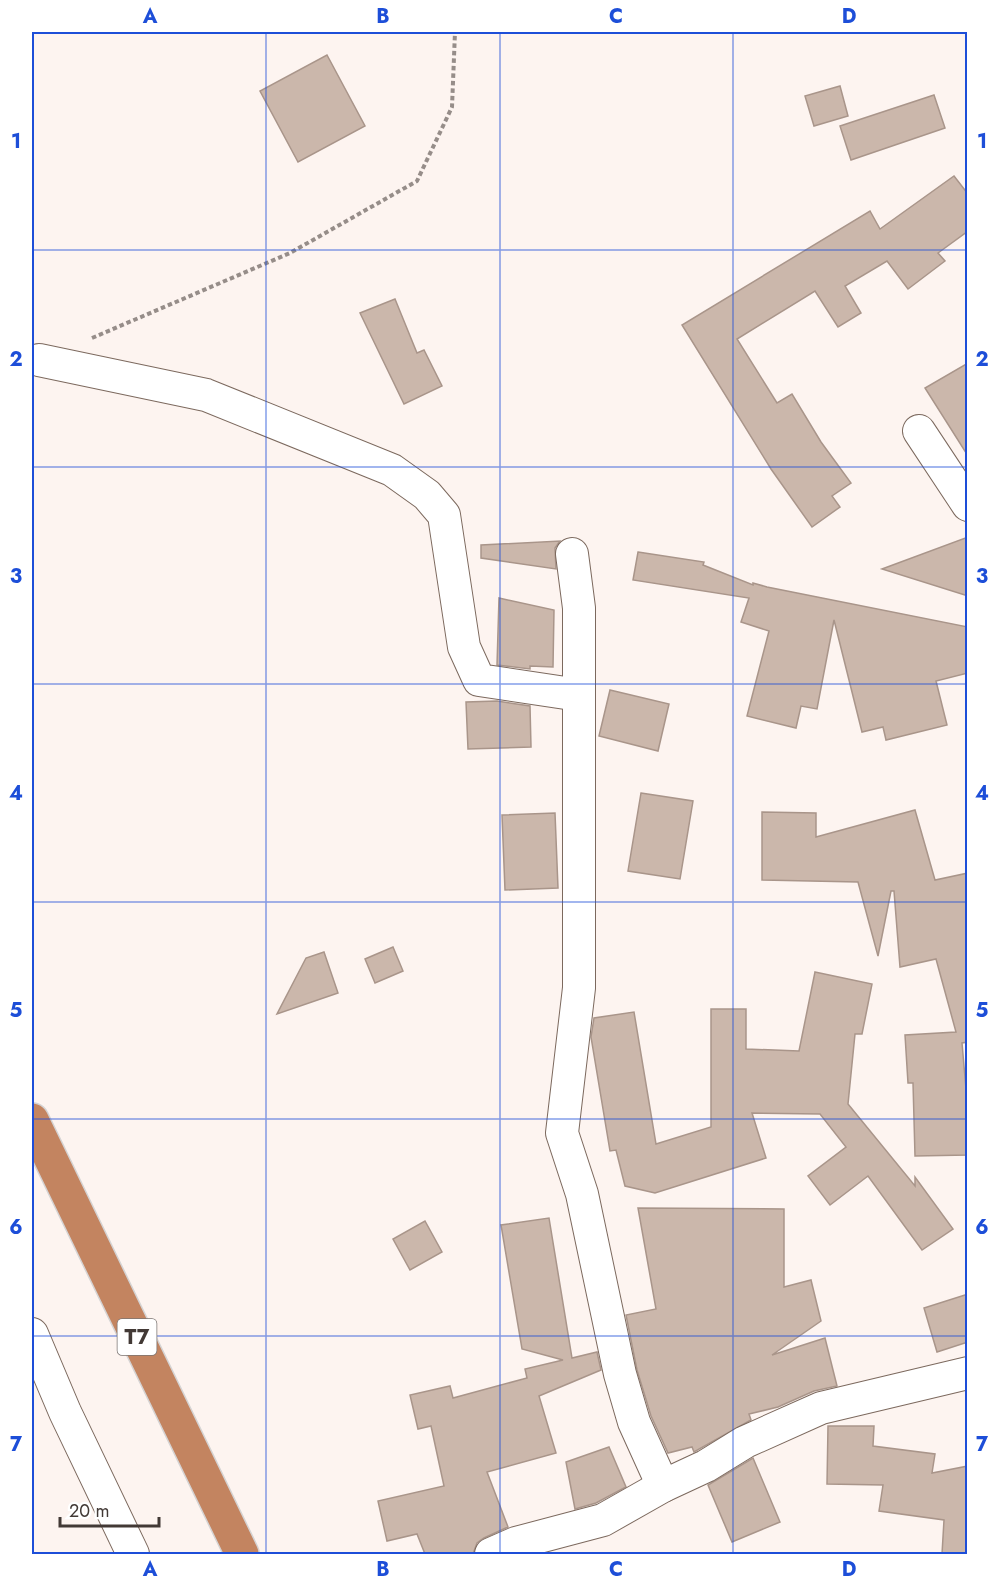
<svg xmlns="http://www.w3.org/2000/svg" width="999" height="1586" viewBox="0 0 999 1586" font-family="Jost,sans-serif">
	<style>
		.building { fill: #cbb7ab; stroke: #a9958a; stroke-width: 1.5 }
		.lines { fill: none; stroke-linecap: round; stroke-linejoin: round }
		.street-casing { stroke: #7c695e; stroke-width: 34 }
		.highway-casing { stroke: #d5d3d3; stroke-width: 36 }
		.path { stroke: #968d89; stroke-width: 4; stroke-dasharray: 4.5 3; stroke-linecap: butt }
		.street { stroke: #fff; stroke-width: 32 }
		.highway { stroke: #c38460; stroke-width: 33 }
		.grid { fill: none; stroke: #1d4ed8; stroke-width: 1.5; stroke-opacity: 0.55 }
		.labels { text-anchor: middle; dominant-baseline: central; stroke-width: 5; stroke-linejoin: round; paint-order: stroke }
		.shield { fill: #fff; stroke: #7b7472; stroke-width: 1.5 }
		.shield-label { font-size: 21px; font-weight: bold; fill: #423935 }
		.neatline { fill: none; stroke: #1d4ed8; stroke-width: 2 }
		.grid-label { font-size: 20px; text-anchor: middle; font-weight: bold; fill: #1d4ed8 }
	</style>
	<rect width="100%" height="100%" fill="#fdf4f0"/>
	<g class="building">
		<path d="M327,55L365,126L298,162L260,91Z"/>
		<path d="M840,86L848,116L814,126L805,96Z"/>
		<path d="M934,95L945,128L851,160L840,126Z"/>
		<path d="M954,176L968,194V231L938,253L945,261L908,289L887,261L845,286L861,313L838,327L815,291L737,339L777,403L792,394L821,442L851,483L832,496L840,507L812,527L771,469L682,325L870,211L880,229Z"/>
		<path d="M395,299L417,353L424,350L442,386L404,404L360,313Z"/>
		<path d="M968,363V456L925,388Z"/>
		<path d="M968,537V596L882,569Z"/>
		<path d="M560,541L555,548L556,569L481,558V545Z"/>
		<path d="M638,552L704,562L703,565L753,585V583L767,587L968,627V673L936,681L947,725L886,740L883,727L862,732L834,620L817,709L801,706L796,728L747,716L769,631L741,622L749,598L633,580Z"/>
		<path d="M499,598L554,610L553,667L530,666V669L497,665Z"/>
		<path d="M610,690L669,704L658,751L599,736Z"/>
		<path d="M497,701L530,706L531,747L468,749L466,702Z"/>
		<path d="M641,793L693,801L680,879L628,871Z"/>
		<path d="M915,810L935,880L968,873V1042L962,1043L968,1112V1155L915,1156L913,1083H908L905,1035L956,1032L936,959L900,967L894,891H891L878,956L858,882L762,880V812L816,813V837Z"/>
		<path d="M555,813L558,888L505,890L502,815Z"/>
		<path d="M393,947L403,971L375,983L365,959Z"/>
		<path d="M324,952L338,993L277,1014L306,958Z"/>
		<path d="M815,972L872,984L862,1034H855L848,1104L915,1186V1177L953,1229L922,1250L868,1176L830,1205L808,1176L846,1147L820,1114L752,1113L766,1158L655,1193L625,1186L616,1150L610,1151L591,1037L594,1018L634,1012L656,1144L711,1127V1009H746V1049L799,1051Z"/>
		<path d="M638,1208L784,1209V1287L811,1280L821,1321L772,1355L825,1338L837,1386L814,1391L778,1407L749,1414L751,1420L694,1452L692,1447L668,1453L651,1416L637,1370L626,1315L656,1309Z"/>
		<path d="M549,1218L572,1358L597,1352L601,1370L539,1396L556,1453L487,1472L508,1527L484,1538L477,1543L473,1554H425L417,1534L387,1541L378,1501L444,1486L431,1426L418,1429L410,1395L450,1386L453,1398L527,1378L525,1369L563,1360L522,1349L501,1225Z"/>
		<path d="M425,1221L442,1252L410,1270L393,1239Z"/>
		<path d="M968,1294V1342L937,1352L924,1308Z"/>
		<path d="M828,1426H874L873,1446L935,1454L932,1473L968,1466V1554H942L944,1520L879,1511L883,1485L827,1484Z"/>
		<path d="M609,1447L626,1487L596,1503L575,1509L566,1462Z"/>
		<path d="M753,1458L780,1522L732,1542L708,1485Z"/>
	</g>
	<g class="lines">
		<defs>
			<g id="street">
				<path d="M39,360L206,395L392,470L427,495L444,515L464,647L479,680L579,695"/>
				<path d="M919,431L968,505"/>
				<path d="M572,554L579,608V988L562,1133L582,1194L620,1374L634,1422L663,1486"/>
				<path d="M32,1334L65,1412L133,1554"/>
				<path d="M491,1554L516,1543L603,1520L663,1486L706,1466L745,1442L821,1408L968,1373"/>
			</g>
			<path id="highway" d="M32,1120L242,1554"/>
		</defs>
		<use href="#street" class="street-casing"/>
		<use href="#highway" class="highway-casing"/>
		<path class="path" d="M92,338L290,253L417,181L452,107L455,32"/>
		<use href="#street" class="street"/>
		<use href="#highway" class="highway"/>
	</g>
	<path class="grid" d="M266,32V1554M500,32V1554M733,32V1554M32,250H968M32,467H968M32,684H968M32,902H968M32,1119H968M32,1336H968"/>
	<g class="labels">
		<rect class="shield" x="117.5" y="1319" width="39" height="36" rx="4.5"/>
		<g class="shield-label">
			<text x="137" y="1337">T7</text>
		</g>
	</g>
	<rect width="999" height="1586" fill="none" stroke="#ffffff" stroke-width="66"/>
	<path d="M60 1517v9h99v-9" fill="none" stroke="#423935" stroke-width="3"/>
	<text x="69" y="1517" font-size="18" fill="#423935" stroke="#ffffff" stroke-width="4.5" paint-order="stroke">20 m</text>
	<rect x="33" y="33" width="933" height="1520" class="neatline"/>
	<g class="grid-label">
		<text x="150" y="23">A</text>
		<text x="383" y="23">B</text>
		<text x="616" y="23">C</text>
		<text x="849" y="23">D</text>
		<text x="16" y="148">1</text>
		<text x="982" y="148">1</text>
		<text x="16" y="366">2</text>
		<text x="982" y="366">2</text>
		<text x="16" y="583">3</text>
		<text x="982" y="583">3</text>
		<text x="16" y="800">4</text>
		<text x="982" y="800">4</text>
		<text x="16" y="1017">5</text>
		<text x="982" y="1017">5</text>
		<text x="16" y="1234">6</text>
		<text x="982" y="1234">6</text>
		<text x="16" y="1451">7</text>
		<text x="982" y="1451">7</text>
		<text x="150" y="1576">A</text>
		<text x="383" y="1576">B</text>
		<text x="616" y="1576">C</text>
		<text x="849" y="1576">D</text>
	</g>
</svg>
